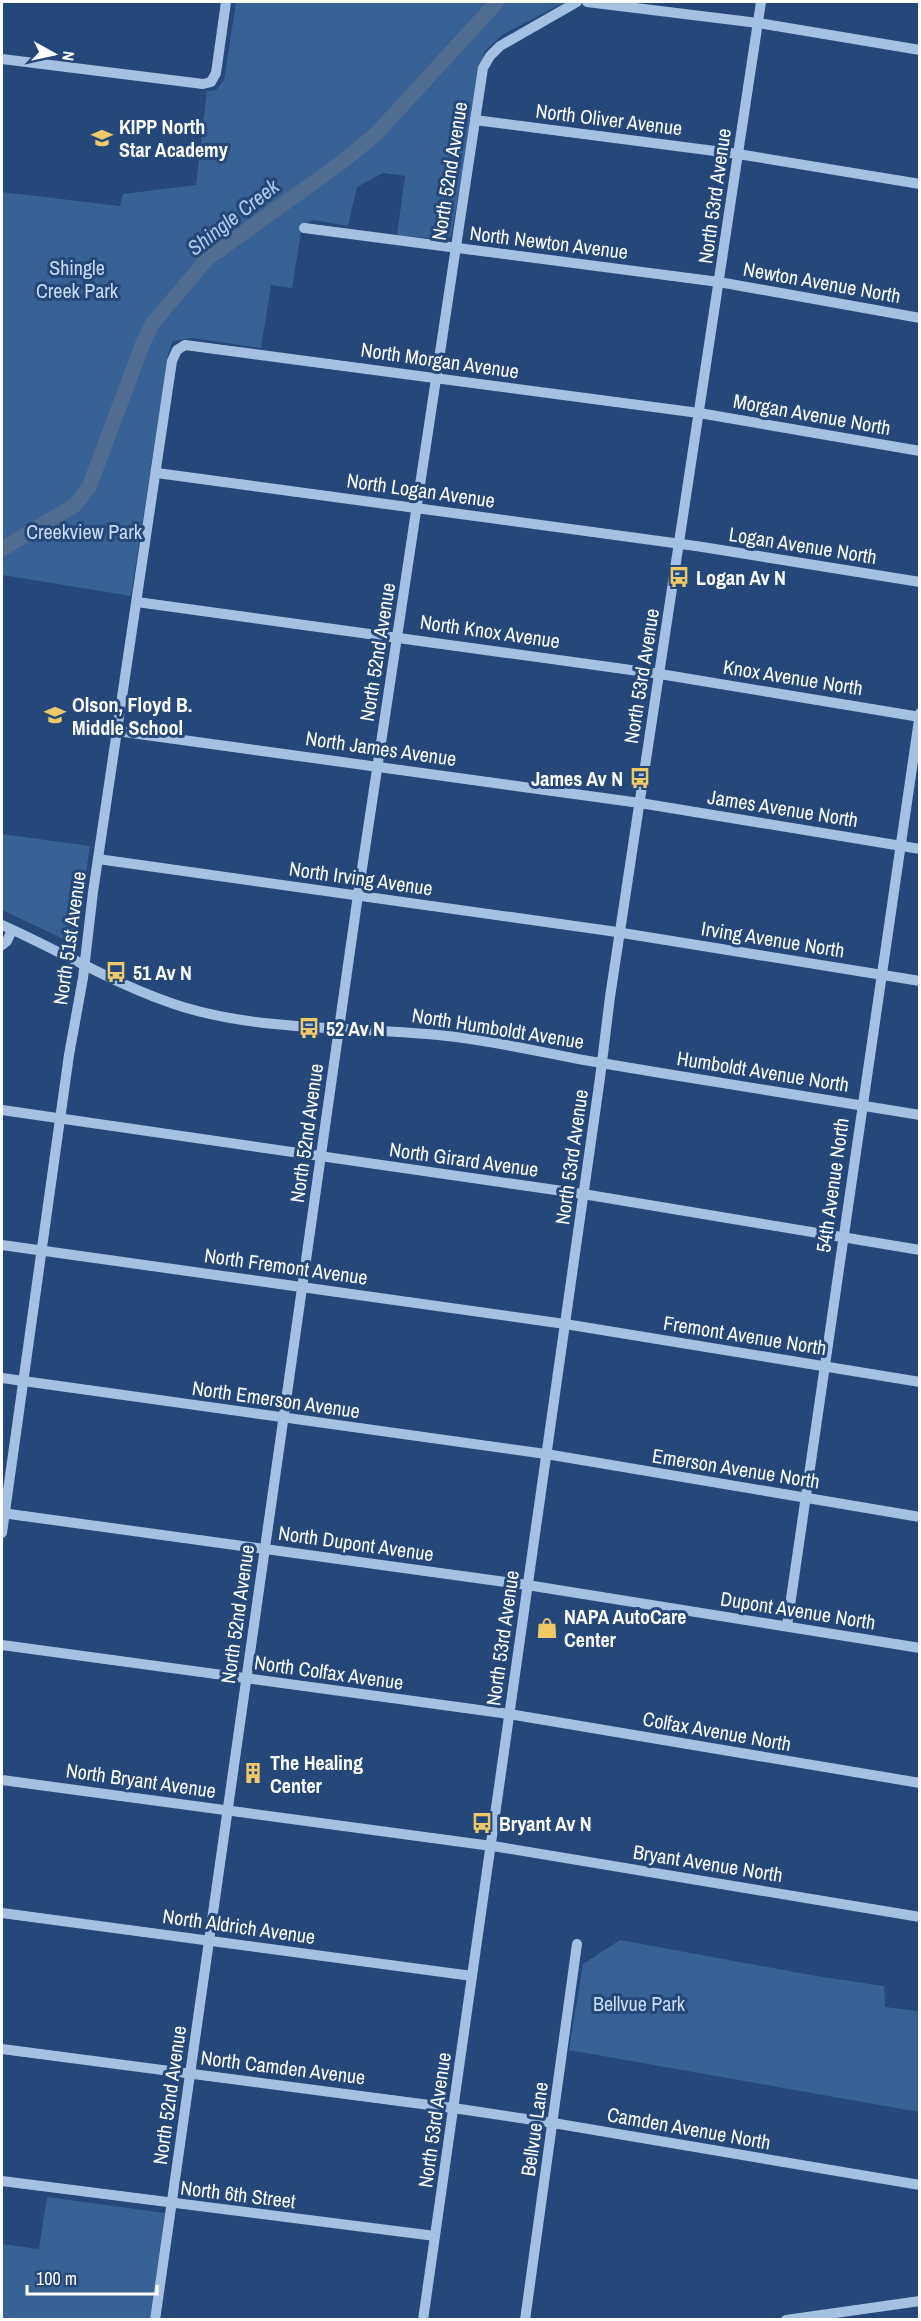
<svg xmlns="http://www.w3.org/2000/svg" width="921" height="2321" viewBox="0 0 921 2321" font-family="'Archivo Narrow',sans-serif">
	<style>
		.green { fill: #366296 }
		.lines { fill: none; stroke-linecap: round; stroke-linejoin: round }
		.river { stroke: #506c90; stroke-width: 15 }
		.minor { stroke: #a4c1e4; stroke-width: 10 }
		.labels { text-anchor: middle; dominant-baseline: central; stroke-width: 6; stroke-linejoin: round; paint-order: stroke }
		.street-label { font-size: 20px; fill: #fff; stroke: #234879 }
		.poi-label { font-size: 20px; font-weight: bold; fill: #fff; stroke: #234879; text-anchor: start }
		.park-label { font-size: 20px; fill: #c7dbf3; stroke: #234879 }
		.water-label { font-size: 21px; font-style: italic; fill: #afcbec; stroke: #234879 }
	</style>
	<rect width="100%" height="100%" fill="#234879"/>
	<g class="green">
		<path d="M236,2H565L502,35L484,52L451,236L446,240L397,235L405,176L383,173L357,187L348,226L312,220L302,226L292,288L271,285L261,348L191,338L173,341L168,355L131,596L2,575V192L120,206L123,194L196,185L207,91L216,90L224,80Z"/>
		<path d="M2,834L90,846L76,938L74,942H70L2,910Z"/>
		<path d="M620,1940L816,1976L884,1986L885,2007L919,2011V2112L569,2050L583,1964Z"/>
		<path d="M47,2197L165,2213L150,2319H2V2244L39,2249Z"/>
	</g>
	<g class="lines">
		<path class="river" d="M2,549L75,505L89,487L143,343L153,323L207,259L342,162L376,134L497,2"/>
		<g class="minor">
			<path d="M587,2L758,23L920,50"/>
			<path d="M2,59L203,84L211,82L216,73L226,2"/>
			<path d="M475,120L738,154L920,184"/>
			<path d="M304,228L719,282L920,318"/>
			<path d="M157,473L696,546L920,582"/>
			<path d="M137,602L660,674L920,717"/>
			<path d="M117,731L640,803L920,849"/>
			<path d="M98,859L610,931L920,981"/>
			<path d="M2,925C63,952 119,987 183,1007C269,1033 366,1026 456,1037C505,1043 553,1055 601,1063C707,1081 813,1097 920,1115"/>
			<path d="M2,945L7,941L12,930"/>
			<path d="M2,1110L583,1194L920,1250"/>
			<path d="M2,1245L565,1324L920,1382"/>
			<path d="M2,1378L546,1454L920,1517"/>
			<path d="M2,1513L527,1585L920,1648"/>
			<path d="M2,1533L69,1055L83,978L93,892L172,361L177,350L185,345L699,413L920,451"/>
			<path d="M787,1626L920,713"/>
			<path d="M2,1645L509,1714L920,1783"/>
			<path d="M2,1780L499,1847L920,1917"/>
			<path d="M2,1913L472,1976"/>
			<path d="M2,2049L460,2109L553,2123L920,2185"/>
			<path d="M2,2181L435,2236"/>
			<path d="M155,2320L358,895L483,68L490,56L500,46L577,2"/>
			<path d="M423,2320L600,1078L610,997L761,2"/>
			<path d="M525,2320L577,1944"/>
			<path d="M786,2320L920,2301"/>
		</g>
	</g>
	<defs>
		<symbol id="school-bare" viewBox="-9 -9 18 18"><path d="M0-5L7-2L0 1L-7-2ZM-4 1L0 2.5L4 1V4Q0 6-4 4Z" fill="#efc867" stroke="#234879" stroke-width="2.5" paint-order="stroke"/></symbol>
		<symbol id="bus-bare" viewBox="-9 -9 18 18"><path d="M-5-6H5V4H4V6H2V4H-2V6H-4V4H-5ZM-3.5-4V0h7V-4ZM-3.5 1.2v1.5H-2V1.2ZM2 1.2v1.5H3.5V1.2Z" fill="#efc867" stroke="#234879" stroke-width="2.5" paint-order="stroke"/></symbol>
		<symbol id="shop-bare" viewBox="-9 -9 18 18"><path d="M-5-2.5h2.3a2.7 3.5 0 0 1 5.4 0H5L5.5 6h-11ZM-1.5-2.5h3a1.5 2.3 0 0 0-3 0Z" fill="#efc867" stroke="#234879" stroke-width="2.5" paint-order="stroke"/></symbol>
		<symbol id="building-bare" viewBox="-9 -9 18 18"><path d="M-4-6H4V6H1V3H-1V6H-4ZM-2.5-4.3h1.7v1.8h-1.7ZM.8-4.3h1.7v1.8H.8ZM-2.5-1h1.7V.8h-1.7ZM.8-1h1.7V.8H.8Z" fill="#efc867" stroke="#234879" stroke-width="2.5" paint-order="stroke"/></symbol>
	</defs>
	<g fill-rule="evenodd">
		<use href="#school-bare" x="87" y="123" width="30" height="30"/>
		<use href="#bus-bare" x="664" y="562" width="30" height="30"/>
		<use href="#school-bare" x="40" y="700" width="30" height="30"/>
		<use href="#bus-bare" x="625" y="763" width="30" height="30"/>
		<use href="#bus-bare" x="101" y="957" width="30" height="30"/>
		<use href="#bus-bare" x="294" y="1013" width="30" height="30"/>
		<use href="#shop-bare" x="532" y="1613" width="30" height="30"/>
		<use href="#building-bare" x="238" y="1758" width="30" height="30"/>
		<use href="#bus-bare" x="467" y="1808" width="30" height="30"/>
	</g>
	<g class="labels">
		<g class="street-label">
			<text transform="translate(609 119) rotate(7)">North Oliver Avenue</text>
			<text transform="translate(449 171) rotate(-81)">North 52nd Avenue</text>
			<text transform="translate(714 196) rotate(-82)">North 53rd Avenue</text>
			<text transform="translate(549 242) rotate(7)">North Newton Avenue</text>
			<text transform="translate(822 282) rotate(10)">Newton Avenue North</text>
			<text transform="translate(440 360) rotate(8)">North Morgan Avenue</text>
			<text transform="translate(812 414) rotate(10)">Morgan Avenue North</text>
			<text transform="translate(421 490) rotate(8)">North Logan Avenue</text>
			<text transform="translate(803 545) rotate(9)">Logan Avenue North</text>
			<text transform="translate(490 631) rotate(8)">North Knox Avenue</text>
			<text transform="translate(377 652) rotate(-81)">North 52nd Avenue</text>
			<text transform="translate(641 676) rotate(-81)">North 53rd Avenue</text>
			<text transform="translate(793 677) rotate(9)">Knox Avenue North</text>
			<text transform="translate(381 748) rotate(8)">North James Avenue</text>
			<text transform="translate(783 808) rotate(9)">James Avenue North</text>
			<text transform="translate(361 878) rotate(8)">North Irving Avenue</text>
			<text transform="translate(69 938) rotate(-82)">North 51st Avenue</text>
			<text transform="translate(773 939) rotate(9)">Irving Avenue North</text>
			<text transform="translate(498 1028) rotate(9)">North Humboldt Avenue</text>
			<text transform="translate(763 1071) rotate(9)">Humboldt Avenue North</text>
			<text transform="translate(306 1133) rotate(-82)">North 52nd Avenue</text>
			<text transform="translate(571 1157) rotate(-82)">North 53rd Avenue</text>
			<text transform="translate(464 1159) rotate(8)">North Girard Avenue</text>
			<text transform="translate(832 1185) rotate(-82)">54th Avenue North</text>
			<text transform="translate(286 1266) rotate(8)">North Fremont Avenue</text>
			<text transform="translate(745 1335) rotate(9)">Fremont Avenue North</text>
			<text transform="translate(276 1399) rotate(8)">North Emerson Avenue</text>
			<text transform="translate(736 1468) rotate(9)">Emerson Avenue North</text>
			<text transform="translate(356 1543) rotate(8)">North Dupont Avenue</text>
			<text transform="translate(798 1610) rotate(9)">Dupont Avenue North</text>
			<text transform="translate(237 1614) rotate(-82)">North 52nd Avenue</text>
			<text transform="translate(502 1638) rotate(-82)">North 53rd Avenue</text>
			<text transform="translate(329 1672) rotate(8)">North Colfax Avenue</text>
			<text transform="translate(717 1731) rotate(10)">Colfax Avenue North</text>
			<text transform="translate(141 1780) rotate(8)">North Bryant Avenue</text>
			<text transform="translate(708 1863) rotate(9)">Bryant Avenue North</text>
			<text transform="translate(239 1926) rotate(8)">North Aldrich Avenue</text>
			<text transform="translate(283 2067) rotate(7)">North Camden Avenue</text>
			<text transform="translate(169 2095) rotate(-82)">North 52nd Avenue</text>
			<text transform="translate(434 2120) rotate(-82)">North 53rd Avenue</text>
			<text transform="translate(689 2128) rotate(10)">Camden Avenue North</text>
			<text transform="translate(534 2129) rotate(-82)">Bellvue Lane</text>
			<text transform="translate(238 2194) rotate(7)">North 6th Street</text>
		</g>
		<g class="poi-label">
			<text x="119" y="126">KIPP North<tspan x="119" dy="23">Star Academy</tspan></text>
			<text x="696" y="577">Logan Av N</text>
			<text x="72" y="704">Olson, Floyd B.<tspan x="72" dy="23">Middle School</tspan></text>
			<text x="623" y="778" text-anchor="end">James Av N</text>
			<text x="133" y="972">51 Av N</text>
			<text x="326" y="1028">52 Av N</text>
			<text x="564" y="1616">NAPA AutoCare<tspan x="564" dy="23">Center</tspan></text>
			<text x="270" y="1762">The Healing<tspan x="270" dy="23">Center</tspan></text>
			<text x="499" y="1823">Bryant Av N</text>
		</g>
		<g class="park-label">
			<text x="77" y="267">Shingle<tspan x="77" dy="23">Creek Park</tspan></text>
			<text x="84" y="531">Creekview Park</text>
			<text x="639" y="2003">Bellvue Park</text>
		</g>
		<g class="water-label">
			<text transform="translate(233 217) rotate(-38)">Shingle Creek</text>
		</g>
	</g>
	<rect width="921" height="2321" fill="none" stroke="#ffffff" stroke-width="6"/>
	<g transform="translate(54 54) rotate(98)" stroke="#234879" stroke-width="4.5" paint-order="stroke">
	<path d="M0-4.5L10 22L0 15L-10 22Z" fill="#ffffff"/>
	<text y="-9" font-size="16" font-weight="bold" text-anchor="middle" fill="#ffffff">N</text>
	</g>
	<path d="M27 2285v9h130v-9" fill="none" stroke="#ffffff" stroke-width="3"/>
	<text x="36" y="2285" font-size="18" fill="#ffffff" stroke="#234879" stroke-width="4.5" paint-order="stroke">100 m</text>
</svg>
